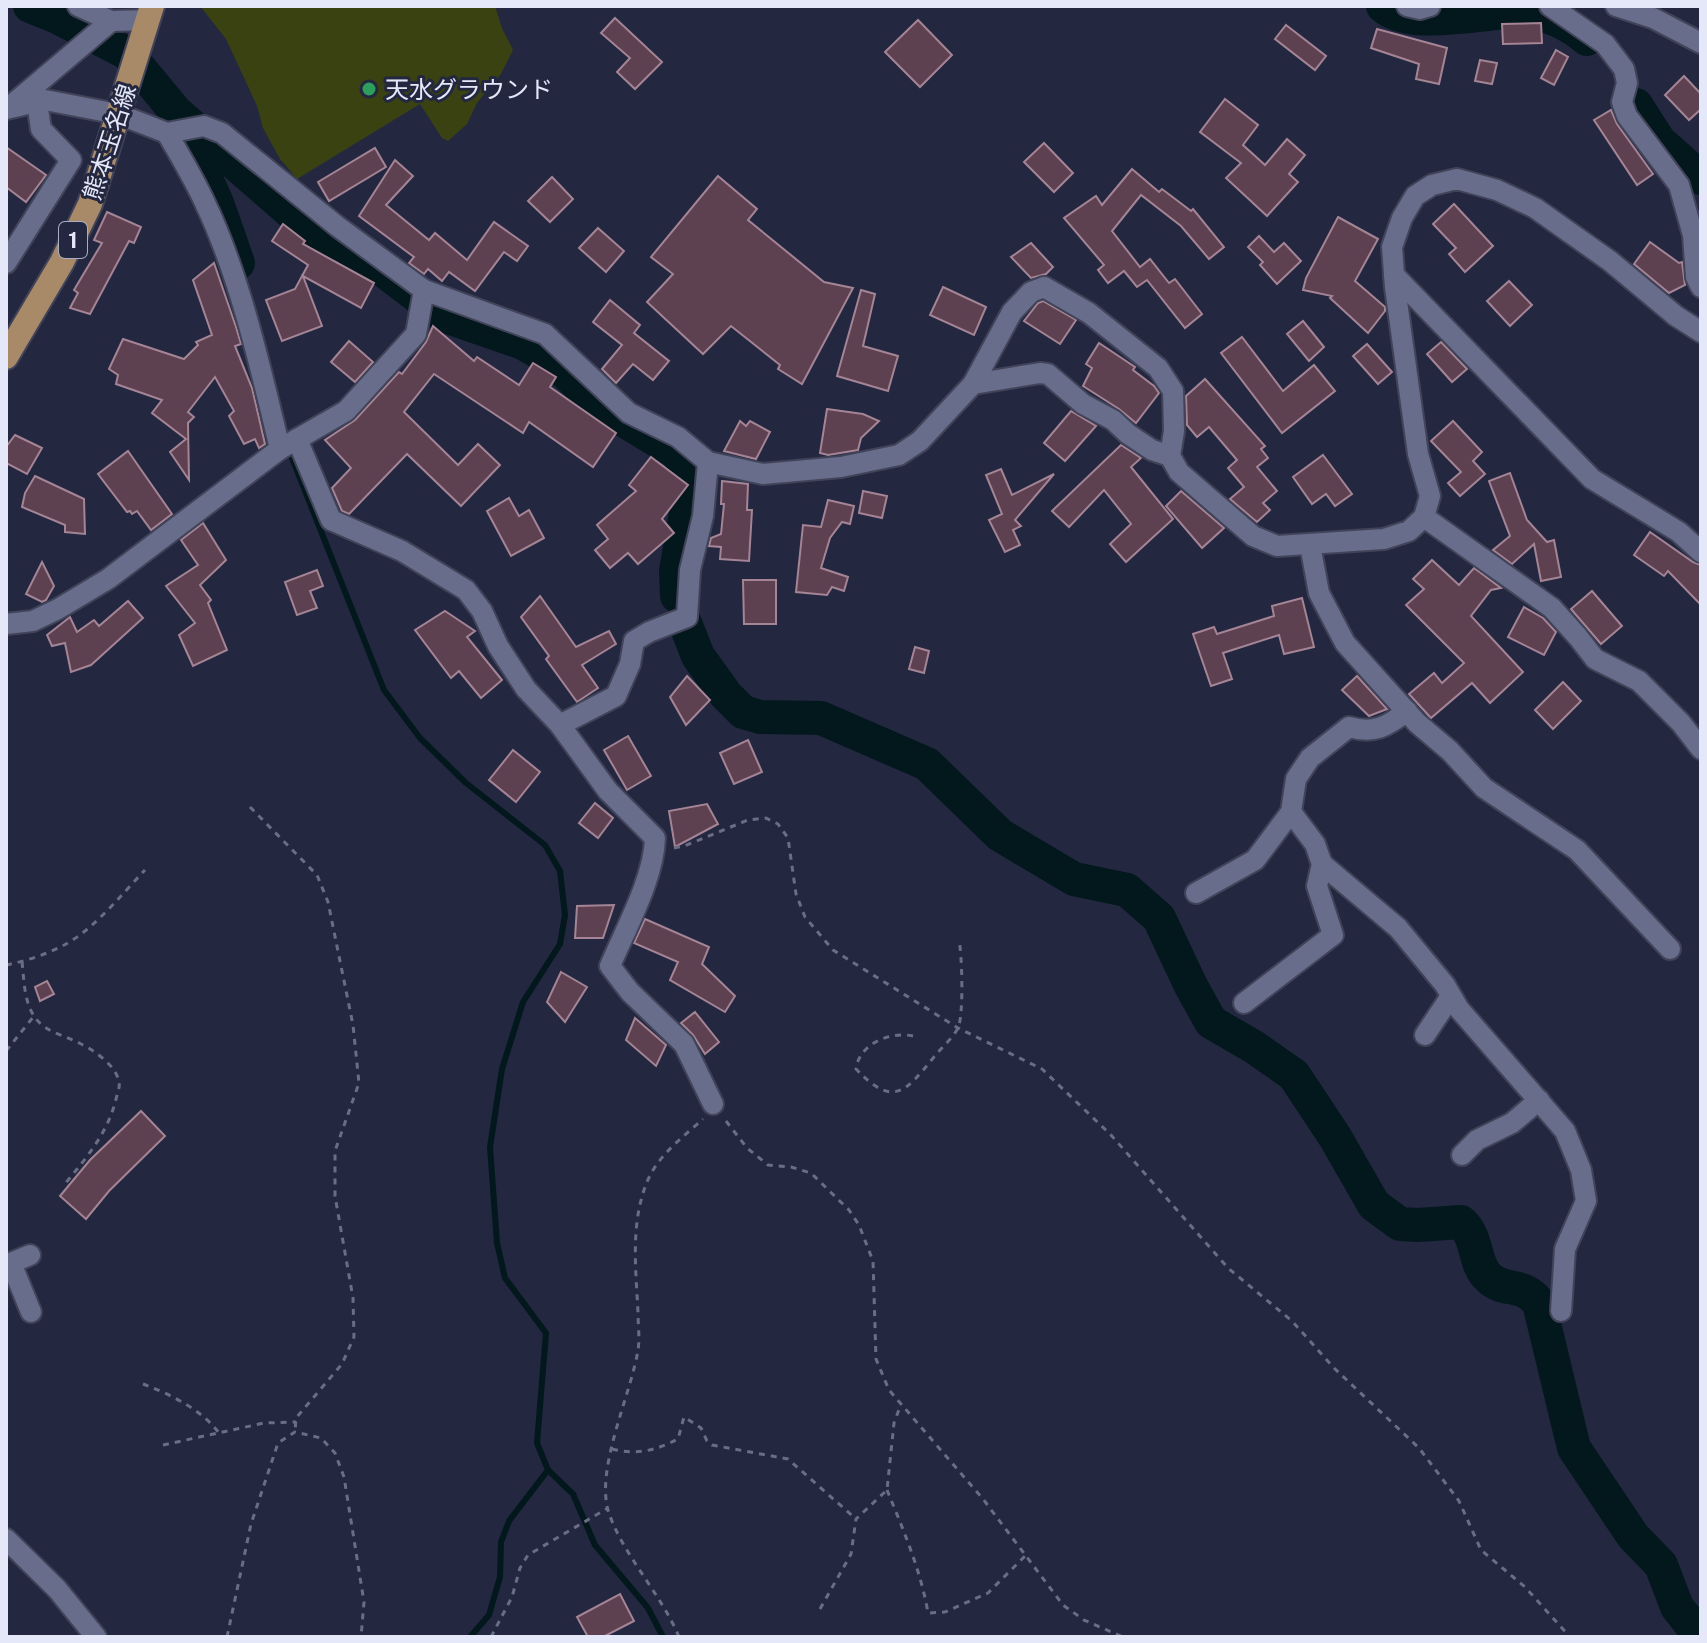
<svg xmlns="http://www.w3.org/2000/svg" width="1707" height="1643" viewBox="0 0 1707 1643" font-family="'Public Sans','Noto Sans JP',sans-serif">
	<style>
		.green { fill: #3a4211 }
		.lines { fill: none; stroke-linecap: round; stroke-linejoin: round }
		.stream { stroke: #03181d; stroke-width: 6 }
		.river { stroke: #03181d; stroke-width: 34 }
		.building { fill: #5d4151; stroke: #a48495; stroke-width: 2 }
		.minor-casing { stroke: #414359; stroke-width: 24 }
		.major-casing { stroke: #414359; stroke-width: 28 }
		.path { stroke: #6a6e84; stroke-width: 3; stroke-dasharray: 6 6; stroke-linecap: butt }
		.minor { stroke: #676d8a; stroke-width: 20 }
		.major { stroke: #a98a68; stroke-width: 24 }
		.leisure-dot { fill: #2e9e5b; stroke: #232740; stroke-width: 3 }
		.labels { text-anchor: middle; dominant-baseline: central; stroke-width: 6; stroke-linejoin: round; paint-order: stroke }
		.shield { fill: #232740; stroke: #abaec2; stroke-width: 2 }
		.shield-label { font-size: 22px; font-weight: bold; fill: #e5e8f9 }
		.poi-label { font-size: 24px; fill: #e5e8f9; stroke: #232740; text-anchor: start }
		.street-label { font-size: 24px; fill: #e5e8f9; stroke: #232740 }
	</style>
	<rect width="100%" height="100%" fill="#232740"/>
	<path class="green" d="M200,6H495L502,28L513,50L501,74L477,103L467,124L448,141L442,138L420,104L297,179L280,159L263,128L257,106L226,39Z"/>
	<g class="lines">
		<g class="stream">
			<path d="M292,458L384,690L420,738L466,783L545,845L560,871L565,915L560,944L523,1002L502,1069L490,1147L497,1243L505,1278L546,1333L537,1443L548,1470L573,1494L595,1545L648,1608L663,1637"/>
			<path d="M470,1637L489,1615L500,1577L501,1542L509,1521L548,1470"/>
		</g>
		<g class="river">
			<path d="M30,6L55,16L127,53L176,112L308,227L383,270L442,315L523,343L551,359L602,407L676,452L688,468L690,490L676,571L677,596"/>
			<path d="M1383,6C1412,31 1483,11 1519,12C1544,12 1568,23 1587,39"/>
			<path d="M1636,105L1659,141L1701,178"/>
			<path d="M181,123L217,203L238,263"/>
			<path d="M685,623L698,656L726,695L743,712L760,717L821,718L927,764L1000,835L1074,879L1127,890L1159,918L1191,986L1211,1022L1254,1047L1294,1075L1335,1137L1374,1205L1400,1224L1418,1225L1461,1222C1479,1238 1473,1264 1489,1278C1505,1293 1522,1281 1539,1303L1574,1448L1633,1536L1661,1565L1677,1607L1692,1626L1701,1631"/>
		</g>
	</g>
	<g class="building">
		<path d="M615,18L662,62L635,89L617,72L630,58L601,33Z"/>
		<path d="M918,20L952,55L920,87L885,52Z"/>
		<path d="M1541,23L1542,43L1503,44L1502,24Z"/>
		<path d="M1286,25L1326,56L1315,70L1275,39Z"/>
		<path d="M1377,29L1447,48L1439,84L1416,79L1419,64L1371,48Z"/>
		<path d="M1556,50L1568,57L1554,85L1541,78Z"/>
		<path d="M1480,60L1497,63L1492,84L1475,81Z"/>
		<path d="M1684,76L1701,94V109L1689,120L1665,95Z"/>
		<path d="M1225,99L1258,125L1243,145L1265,165L1287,139L1305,155L1289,174L1298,182L1267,216L1226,178L1241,163L1200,132Z"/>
		<path d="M1611,110L1617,124L1653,174L1637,185L1594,120Z"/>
		<path d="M1044,143L1073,173L1054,192L1024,162Z"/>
		<path d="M6,147L46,175L26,202L6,187Z"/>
		<path d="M375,148L386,167L329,201L318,182Z"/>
		<path d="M395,160L413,176L386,205L429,240L435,233L467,260L494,222L528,246L517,261L504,252L475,291L449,272L442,281L428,269L424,274L409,263L414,257L359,216Z"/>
		<path d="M1132,169L1159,192L1162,189L1191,211L1193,209L1224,247L1209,259L1181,226L1141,195L1112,231L1140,267L1150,259L1169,283L1175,279L1202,314L1185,328L1147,280L1137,287L1124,271L1108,283L1098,270L1104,265L1064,218L1096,196L1102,205Z"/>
		<path d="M718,176L757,209L748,220L824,282L853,288L802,384L778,369L780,365L731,326L703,354L647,302L673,274L651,257Z"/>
		<path d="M552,177L573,199L550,222L528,201Z"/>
		<path d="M1454,204L1493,246L1465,272L1449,254L1456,248L1433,224Z"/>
		<path d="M107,212L141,227L134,243L129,241L90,314L70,308L78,293L74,290L102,243L94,240Z"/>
		<path d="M1338,217L1378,239L1355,281L1385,307V311L1368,333L1330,298L1332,296L1303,290L1306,278Z"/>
		<path d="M283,224L305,241L303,244L374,283L361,308L303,276L322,326L282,341L266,300L295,289L308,265L272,241Z"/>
		<path d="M598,228L624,251L606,272L579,248Z"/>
		<path d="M1259,236L1274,252L1284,243L1301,261L1277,284L1260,265L1263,262L1248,247Z"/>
		<path d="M1650,242L1679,263L1682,262L1685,285L1669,293L1634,264Z"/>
		<path d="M1031,243L1053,267L1046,274L1031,278L1011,257Z"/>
		<path d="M214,263L236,327L241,344L235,346L252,388L265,444L259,448L255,439L244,444L229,416L234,411L215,377L188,412L194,417L188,423L189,480L170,452L186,439L152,413L162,400L116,384L118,375L109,369L123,339L184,359L198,345L196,342L212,335L193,280Z"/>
		<path d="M1509,281L1532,305L1510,326L1487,301Z"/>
		<path d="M943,287L986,307L974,335L930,315Z"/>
		<path d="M861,290L875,294L863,346L898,356L888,391L837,376Z"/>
		<path d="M610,300L640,325L634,333L669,361L653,380L633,364L616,383L602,369L622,345L593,322Z"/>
		<path d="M1043,301L1076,320L1060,344L1024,321L1038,303Z"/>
		<path d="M1303,321L1324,347L1309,361L1287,334Z"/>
		<path d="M433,326L474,361L477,357L519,385L533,363L556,377L550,387L616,433L593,467L529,422L523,433L434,374L404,412L458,465L478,444L500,465L461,506L407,454L349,514L342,511L332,488L351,468L325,440L355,420L399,372L402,374L426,342Z"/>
		<path d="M1242,337L1283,391L1314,365L1335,391L1282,433L1221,353Z"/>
		<path d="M349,341L373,362L355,382L331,362Z"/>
		<path d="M1441,342L1467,369L1452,382L1427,354Z"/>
		<path d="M1099,343L1135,367L1133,370L1154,386L1159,393L1136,423L1119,409L1083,386L1092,368L1086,364Z"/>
		<path d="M1367,344L1392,372L1378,384L1353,356Z"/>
		<path d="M1205,379L1265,446L1261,449L1268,458L1257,467L1277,491L1263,503L1270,510L1257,522L1230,499L1244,487L1228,468L1237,460L1209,427L1197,437L1187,425L1186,396Z"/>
		<path d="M827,409L863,414L879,421L861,438L858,450L828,455L820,453Z"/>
		<path d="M1071,411L1096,426L1065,461L1044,443Z"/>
		<path d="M740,421L746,426L750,421L770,432L756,459L724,451Z"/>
		<path d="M1453,421L1482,452L1473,461L1485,474L1460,496L1448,483L1461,472L1431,441Z"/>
		<path d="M15,435L42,448L27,474L6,463V447Z"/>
		<path d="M1121,445L1141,458L1131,467L1173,519L1126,562L1110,544L1131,524L1104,490L1069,527L1052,511Z"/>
		<path d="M128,451L172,514L151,530L137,511L132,514L130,511L127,512L98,474Z"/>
		<path d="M1323,455L1352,494L1335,506L1326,494L1312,504L1293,477Z"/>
		<path d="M651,457L688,485L662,519L674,533L638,564L628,553L610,568L595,550L608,539L597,525L636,491L629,485Z"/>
		<path d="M1001,469L1012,495L1054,474L1015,520L1021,526L1013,530L1020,545L1005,552L989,520L1002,514L986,475Z"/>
		<path d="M1510,473L1527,520L1547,542L1554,540L1561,577L1541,581L1534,544L1512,564L1493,550L1510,536L1489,481Z"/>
		<path d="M35,476L84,499L85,534L65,532V525L22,507L25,493Z"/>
		<path d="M722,481L748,484L747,510H752L749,561L720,559L721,547L709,546L711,538L721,534L724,504H721Z"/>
		<path d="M863,491L887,496L882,518L859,513Z"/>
		<path d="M1181,491L1224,528L1202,548L1166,506Z"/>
		<path d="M509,498L519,516L529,510L544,538L511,556L487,511Z"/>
		<path d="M828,500L854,506L850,524L842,522L830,538L821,568L848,577L844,591L832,587L827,595L796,592L803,525L821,527Z"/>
		<path d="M203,523L226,560L200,585L211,600L208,603L227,650L193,666L179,635L195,623L166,586L198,565L181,540Z"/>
		<path d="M1650,532L1693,562L1701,565V605L1668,571L1664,576L1634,555Z"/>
		<path d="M1432,560L1459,585L1474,568L1501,588L1491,590L1471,616L1523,672L1490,703L1472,683L1431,718L1409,694L1434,673L1442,683L1464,663L1406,605L1424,589L1413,579Z"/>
		<path d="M42,562L54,586L46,600L42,602L26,594Z"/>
		<path d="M317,570L323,586L310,591L317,608L297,615L285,582Z"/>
		<path d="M743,580H776V624H744Z"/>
		<path d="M1592,591L1622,626L1601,644L1571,609Z"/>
		<path d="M540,596L576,647L609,631L616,644L582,665L598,688L577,702L546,659L549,656L521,617Z"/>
		<path d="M1302,598L1314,647L1284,654L1279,635L1223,653L1232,679L1211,686L1193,634L1214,627L1217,634L1274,616L1272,606Z"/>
		<path d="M128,601L143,618L91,665L71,672L65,643L52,646L47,635L70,617L77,632L94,620L99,626Z"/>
		<path d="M1524,607L1543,618L1556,632L1544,655L1508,637Z"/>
		<path d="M445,611L475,631L467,637L502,680L481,698L459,671L451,678L415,630Z"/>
		<path d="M915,647L929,651L924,673L909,669Z"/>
		<path d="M687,676L710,700L686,725L670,697Z"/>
		<path d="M1357,676L1387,709L1369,716L1342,690Z"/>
		<path d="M1563,682L1581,701L1553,729L1535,710Z"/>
		<path d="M628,736L651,776L627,790L604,750Z"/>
		<path d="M748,740L762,772L734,784L720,753Z"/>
		<path d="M513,750L540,772L516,802L489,780Z"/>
		<path d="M595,803L613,818L598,838L579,823Z"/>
		<path d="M707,804L718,824L675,847L669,811Z"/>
		<path d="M614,905L603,938H575L577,906Z"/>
		<path d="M645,919L709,947L702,964L735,996L725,1012L670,980L678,962L634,943Z"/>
		<path d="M561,972L587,987L565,1022L547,1002Z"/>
		<path d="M47,981L54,994L40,1001L35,987Z"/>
		<path d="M695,1012L719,1042L705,1054L693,1035L681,1023Z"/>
		<path d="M635,1018L666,1045L656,1066L626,1040Z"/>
		<path d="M141,1111L165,1136L109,1191L86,1219L60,1196L90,1160Z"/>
		<path d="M620,1594L634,1621L603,1637H588L577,1617Z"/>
	</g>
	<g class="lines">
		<defs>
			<g id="minor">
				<path d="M78,6L111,21L148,20"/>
				<path d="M1407,6L1420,9L1430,6"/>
				<path d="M1550,6L1605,44L1624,69L1627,83L1622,102L1627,116L1679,185L1693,235L1696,277L1701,287"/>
				<path d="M1616,6L1653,18L1701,43"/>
				<path d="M13,104L111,21"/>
				<path d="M6,109L45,100L118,114L167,133L204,126L222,133L337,226L424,290L416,334L346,411L280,449L108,579L58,609L33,621L6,624"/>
				<path d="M167,133C180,156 194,179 205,203C240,276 261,370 280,449"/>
				<path d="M6,263L71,160L41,129L37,102"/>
				<path d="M1394,275L1592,479L1679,532L1701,552"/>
				<path d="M424,290L545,334L629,413L678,437L708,462L763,474L841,467L899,455L920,441L973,384L1012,312L1031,292L1044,287L1089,313L1158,368L1173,391L1174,431L1170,456L1179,472L1253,536L1277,546L1384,539L1409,531L1424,517L1430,496L1418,454L1395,287L1392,247L1402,218L1415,196L1432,185L1457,179L1497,190L1535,208L1610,261L1676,316L1701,332"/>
				<path d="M973,384L1040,373L1048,374L1083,404L1113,420L1128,434L1152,450L1170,456"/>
				<path d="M297,439L331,520L402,551L466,590L482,611L498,646L526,689L560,725L608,791L655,838C654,878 626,928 610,966L630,992L684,1044L713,1104"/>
				<path d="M1424,517L1552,608L1578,637L1595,659L1639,681L1681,723L1701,749"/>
				<path d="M1310,545L1319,593L1345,643L1417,723L1450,751L1484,788L1577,850L1670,949"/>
				<path d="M560,725L616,696L630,664L634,641L649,632L687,617L690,570L703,516L708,462"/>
				<path d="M1322,864L1398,928L1445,985L1459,1009L1565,1131L1581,1170L1586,1201L1565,1249L1561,1311"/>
				<path d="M1196,893L1255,860L1291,812L1296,779L1310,758L1349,727C1374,734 1387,727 1407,711"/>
				<path d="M1244,1003L1333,935L1317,886L1322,864L1315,844L1291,812"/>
				<path d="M1425,1035L1451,996"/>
				<path d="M1462,1155L1477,1140L1512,1123L1539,1100"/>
				<path d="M11,1263L31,1312"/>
				<path d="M6,1265L30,1255"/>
				<path d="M6,1539L57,1589L96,1637"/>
			</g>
			<path id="major" d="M6,357L62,262L90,204L152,6"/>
		</defs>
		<use href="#minor" class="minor-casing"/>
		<use href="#major" class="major-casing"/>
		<g class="path">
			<path d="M250,807L317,875L328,902L353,1025L359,1083L335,1151V1196L353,1298L354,1337L342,1364L296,1418L295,1432"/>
			<path d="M674,848L684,846L748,820L766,818L778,824L788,838L796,894L805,917L833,950L958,1028L1042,1069L1111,1135L1228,1268L1292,1321L1334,1368L1419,1448L1459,1501L1481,1550L1525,1587L1570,1637"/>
			<path d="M22,962C24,979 24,1001 34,1016C45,1033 65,1035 81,1044C94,1050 118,1067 119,1083C120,1087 118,1091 117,1095C109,1132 87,1157 64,1185"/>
			<path d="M6,965C26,961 48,954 66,944C95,928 122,894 145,870"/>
			<path d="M913,1036C890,1031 859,1044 856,1069C894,1109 906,1091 934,1057C941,1048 953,1038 958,1028C964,1015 962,954 959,940"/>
			<path d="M6,1051L34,1016"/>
			<path d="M726,1121L747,1148L768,1165L791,1167L811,1173L849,1210L859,1225L873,1261L876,1359L889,1390L983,1499L1063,1605L1084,1620L1123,1637"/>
			<path d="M143,1384C170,1394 202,1410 219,1433"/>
			<path d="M163,1445L264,1423L296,1422"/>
			<path d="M612,1449C637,1455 655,1451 678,1439L684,1417L701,1428L707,1441L712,1445L788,1459L856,1519"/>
			<path d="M887,1490C903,1529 921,1571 928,1613L945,1612L988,1593L1026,1555"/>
			<path d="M820,1609L851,1554L856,1519L887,1490L894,1423L901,1404"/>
			<path d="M227,1637L251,1524L278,1443L295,1432L321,1438L335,1453L344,1477L364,1602L361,1637"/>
			<path d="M491,1637L512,1597L520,1568L528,1555L608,1508"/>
			<path d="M679,1637C662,1595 620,1551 608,1510C596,1467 631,1394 638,1350C640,1338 638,1325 638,1313C636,1269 630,1224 647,1182C658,1155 683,1137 703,1119"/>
		</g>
		<use href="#minor" class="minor"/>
		<use href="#major" class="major"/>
	</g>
	<circle class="leisure-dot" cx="369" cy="89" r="8"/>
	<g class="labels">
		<rect class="shield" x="59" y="222" width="28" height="36" rx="6"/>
		<g class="shield-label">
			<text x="73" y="240">1</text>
		</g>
		<g class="poi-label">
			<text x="385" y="89">天水グラウンド</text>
		</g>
		<g class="street-label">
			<text transform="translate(109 142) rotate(-72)">熊本玉名線</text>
		</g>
	</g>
	<rect width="1707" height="1643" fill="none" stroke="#e5e8f9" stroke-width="16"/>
</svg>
